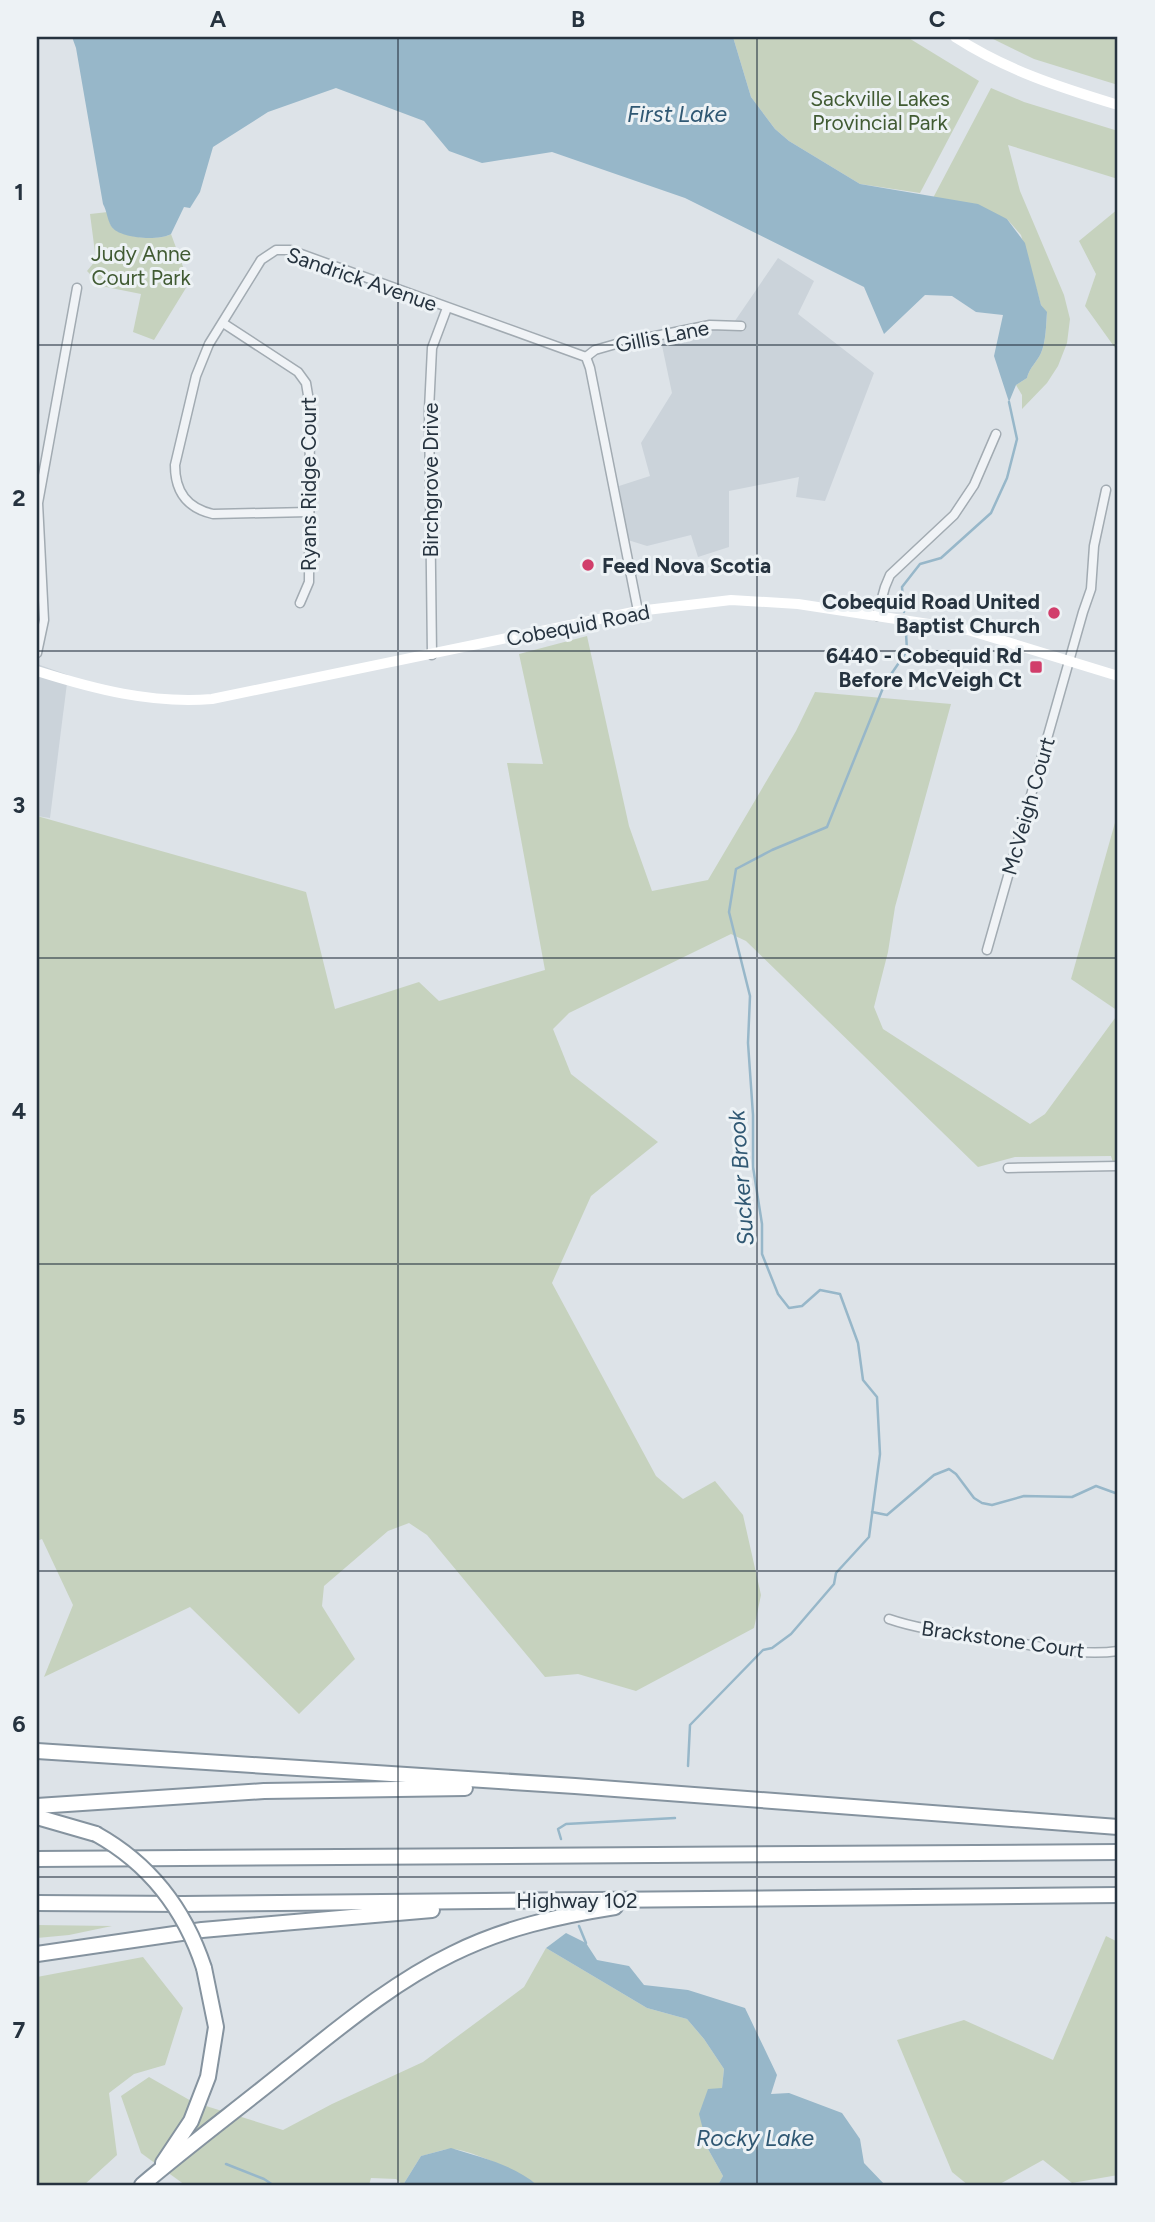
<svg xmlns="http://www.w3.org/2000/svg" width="1155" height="2222" viewBox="0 0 1155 2222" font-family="Figtree,sans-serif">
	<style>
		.built { fill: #cbd3da }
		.green { fill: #c6d2be }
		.water { fill: #97b7c9 }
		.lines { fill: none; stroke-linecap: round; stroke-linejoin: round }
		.stream { stroke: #97b7c9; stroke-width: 2.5 }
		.street-casing { stroke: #a2abb2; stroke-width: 11 }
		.highway-casing { stroke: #85939f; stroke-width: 18 }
		.street { stroke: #f0f3f6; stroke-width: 8 }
		.secondary { stroke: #fff; stroke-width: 10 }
		.highway { stroke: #fff; stroke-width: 14 }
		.highway-bridge-casing { stroke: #85939f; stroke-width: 18; stroke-linecap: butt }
		.highway-bridge { stroke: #fff; stroke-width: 14 }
		.grid { fill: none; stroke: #26333f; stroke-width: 2; stroke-opacity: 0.55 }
		.poi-dot { fill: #d13e6b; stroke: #edf2f5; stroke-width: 2.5 }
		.labels { text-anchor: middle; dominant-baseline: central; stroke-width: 6; stroke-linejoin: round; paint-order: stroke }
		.park-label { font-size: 21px; fill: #415b33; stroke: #edf2f5 }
		.street-label { font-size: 21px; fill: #26333f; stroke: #edf2f5 }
		.poi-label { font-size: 21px; font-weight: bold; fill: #26333f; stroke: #edf2f5; text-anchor: end }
		.water-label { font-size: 23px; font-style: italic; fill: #305873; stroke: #edf2f5 }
		.neatline { fill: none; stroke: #26333f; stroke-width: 2.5 }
		.grid-label { font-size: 23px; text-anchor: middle; font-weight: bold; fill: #26333f }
	</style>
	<rect width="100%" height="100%" fill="#dde3e8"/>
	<g class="built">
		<path d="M778,258L814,281L798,314L874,373L825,501L796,497L799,477L729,491V547L698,557L691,535L647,546L628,540L619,486L650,476L641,443L672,393L660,336L705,327L728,331Z"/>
		<path d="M37,664L68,675L50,818L37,816Z"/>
	</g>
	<g class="green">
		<path d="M733,37H907L979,81L920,193L860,184L789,141L775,129L751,97Z"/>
		<path d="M989,37H1118V85L1034,59Z"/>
		<path d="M991,88L1024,102L1118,131V179L1008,145L1020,191L1064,295L1070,319L1067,343L1058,366L1047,383L1022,409V395L1016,385L1027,378C1029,368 1037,362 1041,353C1046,342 1046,325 1047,313L1041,305L1021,235L1007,219L933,198Z"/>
		<path d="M1118,209V352L1085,306L1096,274L1079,241Z"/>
		<path d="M108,212C109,218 109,224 113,228C123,238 160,241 171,234L189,283L154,340L133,332L141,294L106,287L96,288L94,278L87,271L96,260L90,214Z"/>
		<path d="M587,636L629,826L652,891L708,880L796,731L815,692L951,704L895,907L888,952L874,1007L883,1029L1030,1124L1045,1114L1118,1014V1180L1111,1156L1015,1157L978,1167L746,941L731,934L569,1013L553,1029L571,1074L658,1142L591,1196L552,1283L656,1476L683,1499L715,1481L743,1515L761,1595L754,1628L636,1691L578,1674L545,1677L427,1535L409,1523L388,1531L324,1586L322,1606L355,1659L299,1714L190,1607L44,1677L73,1605L42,1539L37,1541V816L306,892L335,1009L419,982L439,1001L545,970L507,763L543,764L519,654Z"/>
		<path d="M1118,812V1011L1071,979Z"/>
		<path d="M37,1925L112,1926L69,1935L37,1938Z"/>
		<path d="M1106,1936L1118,1942V2175L1072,2183L1043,2160L998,2185H968L952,2172L897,2040L964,2020L1053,2060Z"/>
		<path d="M546,1948L647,2008L687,2019L704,2039L724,2069L722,2088L708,2149L723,2176L718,2185H537C523,2174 466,2147 449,2149C440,2150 430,2154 421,2156L403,2185L396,2179L371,2178L369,2185H185L141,2153L121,2096L149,2077L193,2102L283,2130L332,2104L423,2062L524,1987Z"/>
		<path d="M143,1957L183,2008L165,2065L134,2074L109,2093L117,2155L84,2185H37V1977Z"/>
	</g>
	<g class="water">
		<path d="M72,37H733L751,97L775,129L789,141L860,184L978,204L1007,219L1025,243L1041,305L1047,312C1046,325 1046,342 1041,353C1037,362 1029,368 1027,378L1016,385L1009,402L994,356L1003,315L976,312L952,296L925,295L884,334L864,287L685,198L552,152L482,163L449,151L424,121L336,88L268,112L213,147L200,192L190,208L184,207L171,234C159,241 119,239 111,226C107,219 107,211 103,204L76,48Z"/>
		<path d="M566,1933L586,1943L597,1960L629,1966L644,1985L688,1990L745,2008L777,2075L771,2094L789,2093L842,2113L860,2139L864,2163L885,2185H718L723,2176L708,2149L699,2114L708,2089L722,2088L724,2069L704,2039L687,2019L647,2008L546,1948Z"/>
		<path d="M451,2148C480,2157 514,2165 537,2185H403L421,2156Z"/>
	</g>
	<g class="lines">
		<g class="stream">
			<path d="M904,612L902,587L920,564L941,558L991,513L1007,478L1017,439L1009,402"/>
			<path d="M872,1512L887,1515L934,1475L949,1469L956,1474L974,1498L982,1503L992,1505L1024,1496L1072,1497L1096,1486L1118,1494"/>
			<path d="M688,1766L690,1725L763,1650L772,1648L791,1634L834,1584L836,1573L869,1537L880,1454L877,1397L863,1380L858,1343L840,1294L820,1290L802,1306L789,1308L778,1294L762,1254V1224L753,1167V1115L748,1043L750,996L729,912L736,869L772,850L827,827L885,683L907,651L906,633"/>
			<path d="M561,1839L558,1829L566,1824L675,1818"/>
			<path d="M579,1926L586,1943"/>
			<path d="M226,2164L264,2179L273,2185"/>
		</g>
		<defs>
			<g id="street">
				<path d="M223,323L298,372L306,383L310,407L309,582L300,603"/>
				<path d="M586,357L595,350L616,344L710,325L741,326"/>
				<path d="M309,512L213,514C187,508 175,492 175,465L196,376L209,344L261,260L276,250H290L586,357L590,368L638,611"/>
				<path d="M877,616L885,587L890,575L954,515L974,485L996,434"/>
				<path d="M37,653L44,620L38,503L77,288"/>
				<path d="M432,655L429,410L432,348L447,308"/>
				<path d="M987,950L1083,612L1091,589L1094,546L1106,490"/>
				<path d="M1008,1168L1118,1166"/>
				<path d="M889,1619C924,1631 959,1633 995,1639C1035,1645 1078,1657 1118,1651"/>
			</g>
			<g id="highway">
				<path d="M37,1751L575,1786L1118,1827"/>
				<path d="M37,1806L264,1791L465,1788"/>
				<path d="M37,1817L96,1834"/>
				<path d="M37,1859L1118,1852"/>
				<path d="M37,1903L183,1904L1118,1895"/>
				<path d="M37,1954L202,1930L432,1910"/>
				<path d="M163,2163L191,2121L208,2077L216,2027L204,1968"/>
				<path d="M142,2185C189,2145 239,2108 287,2069C339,2028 392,1983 452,1954C504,1928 558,1916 615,1907"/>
			</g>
		</defs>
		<use href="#street" class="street-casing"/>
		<use href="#highway" class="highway-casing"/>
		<use href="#street" class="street"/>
		<g class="secondary">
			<path d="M955,37C1008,71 1059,87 1118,105"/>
			<path d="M37,671C94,689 151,704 212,699L638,611L731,600L798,604L968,630L1118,676"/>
		</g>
		<use href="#highway" class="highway"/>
		<defs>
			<path id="highway-bridge" d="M96,1834C150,1864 185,1910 204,1968"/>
		</defs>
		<use href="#highway-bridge" class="highway-bridge-casing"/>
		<use href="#highway-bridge" class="highway-bridge"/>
	</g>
	<path class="grid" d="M398,37V2185M757,37V2185M37,345H1118M37,651H1118M37,958H1118M37,1264H1118M37,1571H1118M37,1877H1118"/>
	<g class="poi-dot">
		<circle cx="588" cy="565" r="7"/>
		<circle cx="1054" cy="613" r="7"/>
		<rect x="1029" y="660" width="14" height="14" rx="3.5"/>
	</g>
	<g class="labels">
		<g class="park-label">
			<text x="880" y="98">Sackville Lakes<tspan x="880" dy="24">Provincial Park</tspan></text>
			<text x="141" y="253">Judy Anne<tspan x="141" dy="24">Court Park</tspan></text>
		</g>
		<g class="street-label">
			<text transform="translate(362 279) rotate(19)">Sandrick Avenue</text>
			<text transform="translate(662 336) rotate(-11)">Gillis Lane</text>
			<text transform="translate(430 480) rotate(-90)">Birchgrove Drive</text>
			<text transform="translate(308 484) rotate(-90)">Ryans Ridge Court</text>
			<text transform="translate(578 625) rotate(-11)">Cobequid Road</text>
			<text transform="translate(1028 806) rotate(-74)">McVeigh Court</text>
			<text transform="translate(1003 1639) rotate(8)">Brackstone Court</text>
			<text x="577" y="1900">Highway 102</text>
		</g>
		<g class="poi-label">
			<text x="602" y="565" text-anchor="start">Feed Nova Scotia</text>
			<text x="1040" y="601">Cobequid Road United<tspan x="1040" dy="24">Baptist Church</tspan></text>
			<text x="1022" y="655">6440 - Cobequid Rd<tspan x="1022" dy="24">Before McVeigh Ct</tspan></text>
		</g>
		<g class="water-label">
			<text x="677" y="114">First Lake</text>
			<text transform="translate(741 1178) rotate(-94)">Sucker Brook</text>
			<text x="755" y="2138">Rocky Lake</text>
		</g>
	</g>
	<rect width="1155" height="2222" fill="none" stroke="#edf2f5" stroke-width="77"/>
	<rect x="38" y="38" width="1078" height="2146" class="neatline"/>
	<g class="grid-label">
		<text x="218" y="27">A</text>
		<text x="578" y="27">B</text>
		<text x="937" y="27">C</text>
		<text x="19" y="200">1</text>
		<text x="19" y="506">2</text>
		<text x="19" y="813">3</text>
		<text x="19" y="1119">4</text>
		<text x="19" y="1425">5</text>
		<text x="19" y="1732">6</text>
		<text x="19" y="2038">7</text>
	</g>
</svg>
